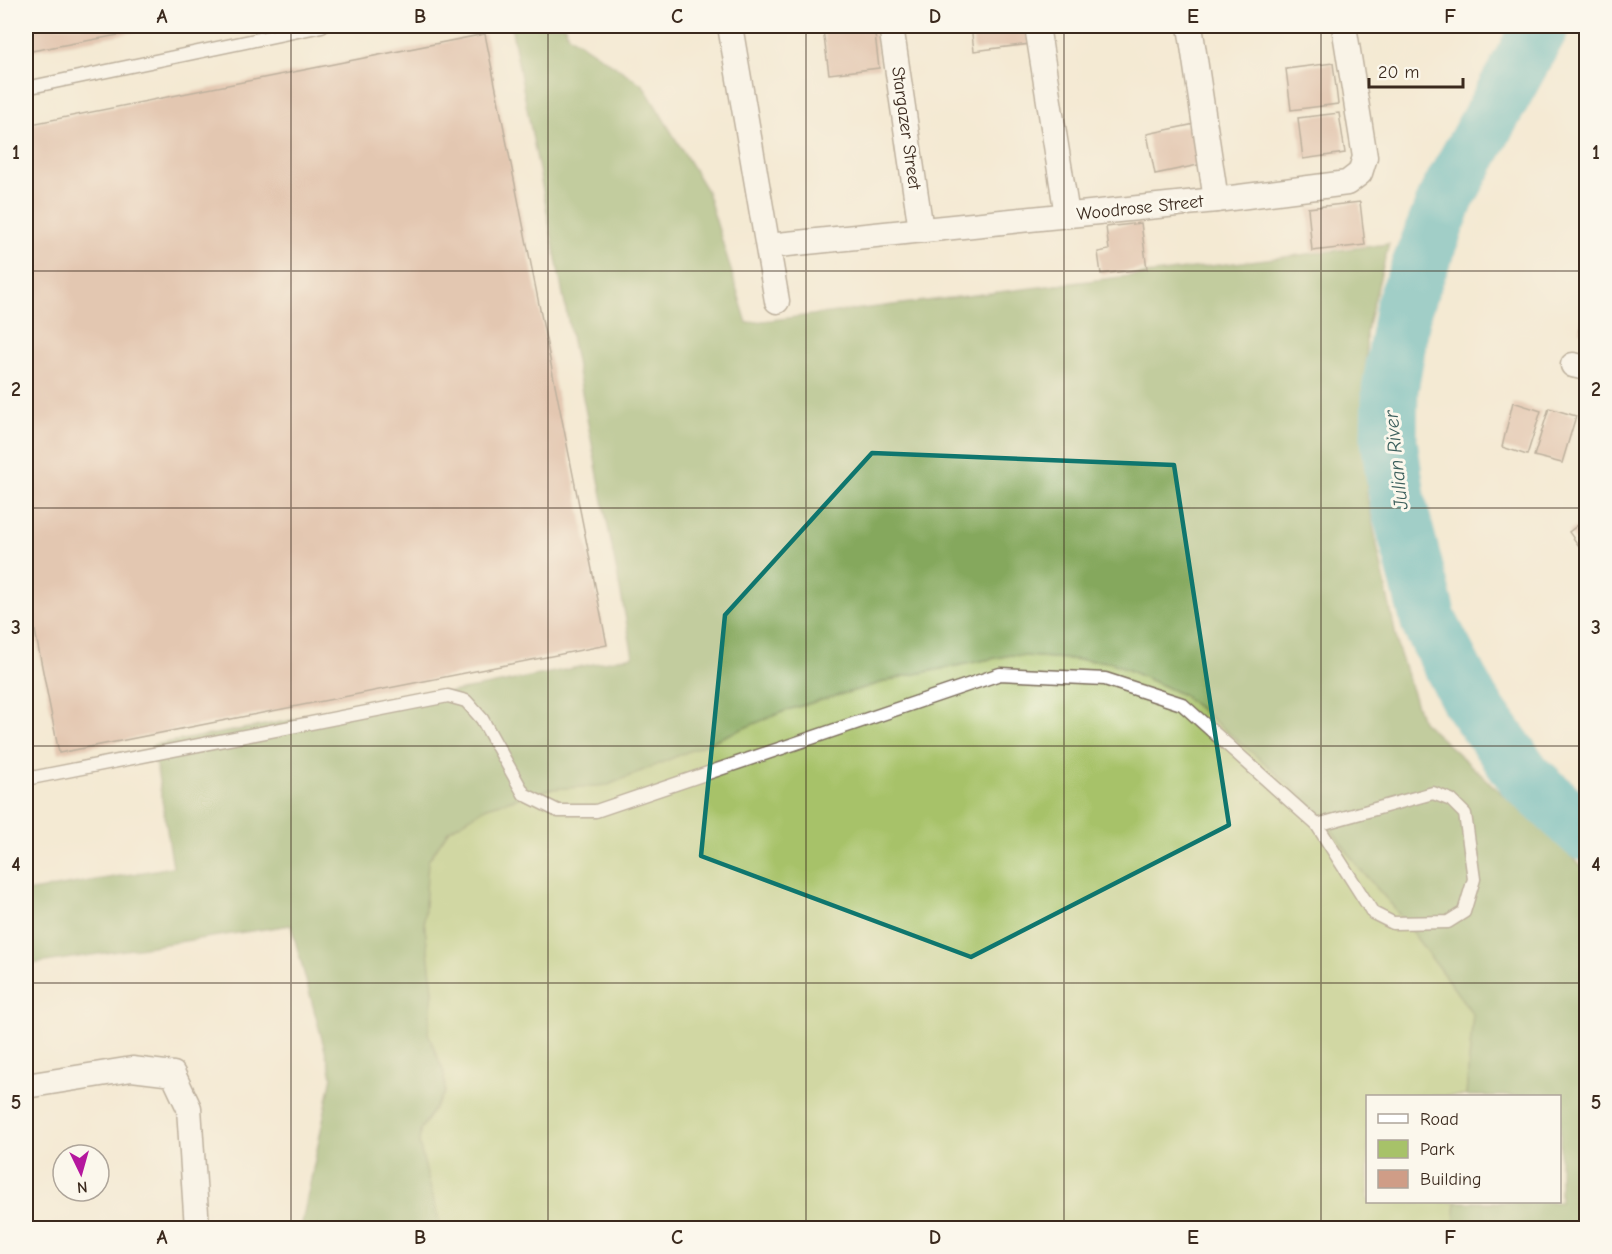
<svg xmlns="http://www.w3.org/2000/svg" width="1612" height="1254" viewBox="0 0 1612 1254" font-family="'Comic Neue',sans-serif">
	<style>
		.green { fill: #a7c269; stroke: #717644; stroke-width: 1.5 }
		.forest { fill: #85a85d; stroke: #60693e; stroke-width: 1.5 }
		.lines { fill: none; stroke-linecap: round; stroke-linejoin: round }
		.river { stroke: #3eaeb9; stroke-width: 57 }
		.building { fill: #cf9d87 }
		.service-casing { stroke: #7c6d5d; stroke-width: 15 }
		.minor-casing { stroke: #7c6d5d; stroke-width: 27 }
		.service { stroke: #fff; stroke-width: 12 }
		.minor { stroke: #fff; stroke-width: 24 }
		.marked { fill: none; stroke: #0f766e; stroke-width: 4.5; stroke-linejoin: round }
		.grid { fill: none; stroke: #3b2a1e; stroke-width: 1.5; stroke-opacity: 0.55 }
		.labels { text-anchor: middle; dominant-baseline: central; stroke-width: 6; stroke-linejoin: round; paint-order: stroke }
		.street-label { font-size: 18px; fill: #3b2a1e; stroke: #fbf7ec }
		.water-label { font-size: 20px; font-style: italic; fill: #3c5f5c; stroke: #fbf7ec }
		.neatline { fill: none; stroke: #3b2a1e; stroke-width: 2 }
		.grid-label { font-size: 20px; text-anchor: middle; font-weight: bold; fill: #3b2a1e }
	</style>
	<rect width="100%" height="100%" fill="#fbf7ec"/>
	<filter id="ink" filterUnits="userSpaceOnUse"><feTurbulence type="fractalNoise" baseFrequency=".0167" numOctaves="2"/><feDisplacementMap in="SourceGraphic" scale="12" xChannelSelector="R" yChannelSelector="G"/><feConvolveMatrix kernelMatrix="1 2 1 2 8 2 1 2 1" color-interpolation-filters="sRGB"/></filter>
	<filter id="wash" filterUnits="userSpaceOnUse"><feTurbulence type="fractalNoise" baseFrequency=".008" numOctaves="4" result="noise"/><feDisplacementMap in="SourceGraphic" scale="24" xChannelSelector="R" yChannelSelector="G"/><feGaussianBlur stdDeviation="1.35" result="paint"/><feColorMatrix in="noise" values="0 0 0 0 0 0 0 0 0 0 0 0 0 0 0 0 0 1.4 0 .05"/><feComposite in="paint" operator="in"/></filter>
	<g filter="url(#wash)">
		<rect width="100%" height="100%" fill="#f4ead3"/>
		<path class="green" d="M1011,655L1111,662L1183,695L1266,764L1318,811L1359,868L1392,905L1473,1014L1466,1096H1368V1202H1456L1454,1228H441L419,1144L420,1130L445,1092L444,1073L428,1033L433,991L424,921L428,861L448,831L487,807L550,789L608,785L787,710L905,676Z"/>
		<path class="forest" d="M511,26H565L568,35L643,85L707,191L747,323L1389,244L1366,332L1367,497L1399,651L1422,721L1586,870V1215L1574,1228H1454L1456,1202H1560V1096H1466L1473,1014L1392,905L1359,868L1318,811L1266,764L1183,695L1111,662L1011,655L905,676L787,710L608,785L550,789L487,807L448,831L428,861L424,921L433,991L428,1033L444,1073L445,1092L420,1130L419,1144L441,1228H301L332,1076L291,925L26,965V892L173,867L153,745L490,685L633,656Z"/>
		<g class="lines">
			<path class="river" d="M1541,26L1447,196L1404,306L1390,390L1389,440L1398,503L1429,622L1469,699L1525,777L1586,833"/>
		</g>
		<g id="blocks">
			<g class="building">
				<path d="M26,26H162V27L26,52Z"/>
				<path d="M861,26H874L879,68L829,74L823,30Z"/>
				<path d="M971,26H1028L1030,44L974,51Z"/>
				<path d="M485,34L607,645L59,753L26,585V125Z"/>
				<path d="M1333,63L1338,104L1291,110L1286,69Z"/>
				<path d="M1339,113L1345,153L1303,159L1298,118Z"/>
				<path d="M1195,124L1203,164L1155,174L1147,134Z"/>
				<path d="M1360,202L1365,245L1312,251L1308,208Z"/>
				<path d="M1141,223L1147,269L1101,274L1098,252L1109,250L1106,227Z"/>
				<path d="M1586,302V333L1579,331Z"/>
				<path d="M1513,402L1541,411L1527,455L1502,447Z"/>
				<path d="M1549,408L1576,416L1562,463L1534,456Z"/>
				<path d="M1586,519V556L1569,532Z"/>
			</g>
		</g>
	</g>
	<g filter="url(#ink)">
		<use href="#blocks" fill-opacity="0" stroke="#7c6d5d" stroke-width="1.5"/>
		<g class="lines">
			<defs>
				<g id="service">
					<path d="M26,88L322,26"/>
					<path d="M26,779L448,696L466,701L482,719L524,794L558,811H596L1000,674L1105,679L1182,704L1317,825L1373,913L1393,923L1448,922L1464,912L1474,879L1465,814L1451,800L1433,793L1317,825"/>
				</g>
				<g id="minor">
					<path d="M730,26L777,301"/>
					<path d="M891,26L921,230"/>
					<path d="M1037,26L1067,215"/>
					<path d="M1190,26L1216,200"/>
					<path d="M768,246L1216,200L1347,183L1360,173L1365,157L1344,26"/>
					<path d="M1573,365L1586,368"/>
					<path d="M26,1086L132,1069L173,1074L189,1108L197,1228"/>
				</g>
			</defs>
			<use href="#service" class="service-casing"/>
			<use href="#minor" class="minor-casing"/>
			<use href="#service" class="service"/>
			<use href="#minor" class="minor"/>
		</g>
	</g>
	<path d="M0 0H1612V1254H0ZM872,453L1174,465L1229,825L971,957L701,856L725,615Z" fill="#f4ead3" fill-opacity=".55" fill-rule="evenodd"/>
	<path class="marked" d="M872,453L1174,465L1229,825L971,957L701,856L725,615Z"/>
	<path class="grid" d="M291,26V1228M548,26V1228M806,26V1228M1064,26V1228M1321,26V1228M26,271H1586M26,508H1586M26,746H1586M26,983H1586"/>
	<g class="labels">
		<g class="street-label">
			<text transform="translate(906 128) rotate(82)">Stargazer Street</text>
			<text transform="translate(1140 208) rotate(-6)">Woodrose Street</text>
		</g>
		<g class="water-label">
			<text transform="translate(1396 460) rotate(-96)">Julian River</text>
		</g>
	</g>
	<rect width="1612" height="1254" fill="none" stroke="#fbf7ec" stroke-width="66"/>
	<rect x="1366" y="1095" width="195" height="108" fill="#fbf7ec" stroke="#aea59a" stroke-width="1.5"/>
	<rect x="1378" y="1114" width="30" height="9" fill="#ffffff" stroke="#aea59a" stroke-width="1.5"/>
	<text x="1420" y="1125" font-size="18" fill="#3b2a1e">Road</text>
	<rect x="1378" y="1140" width="30" height="18" fill="#a7c269" stroke="#aea59a" stroke-width="1.5"/>
	<text x="1420" y="1155" font-size="18" fill="#3b2a1e">Park</text>
	<rect x="1378" y="1170" width="30" height="18" fill="#cf9d87" stroke="#aea59a" stroke-width="1.5"/>
	<text x="1420" y="1185" font-size="18" fill="#3b2a1e">Building</text>
	<g transform="translate(81 1173) rotate(175)"><circle r="28" fill="#fbf7ec" stroke="#aea59a" stroke-width="1.5"/>
	<path d="M0-4.5L10 22L0 15L-10 22Z" fill="#b5179e"/>
	<text y="-9" font-size="16" font-weight="bold" text-anchor="middle" fill="#3b2a1e">N</text>
	</g>
	<path d="M1369 78v9h94v-9" fill="none" stroke="#3b2a1e" stroke-width="3"/>
	<text x="1378" y="78" font-size="18" fill="#3b2a1e" stroke="#fbf7ec" stroke-width="4.5" paint-order="stroke">20 m</text>
	<rect x="33" y="33" width="1546" height="1188" class="neatline"/>
	<g class="grid-label">
		<text x="162" y="23">A</text>
		<text x="420" y="23">B</text>
		<text x="677" y="23">C</text>
		<text x="935" y="23">D</text>
		<text x="1193" y="23">E</text>
		<text x="1450" y="23">F</text>
		<text x="16" y="159">1</text>
		<text x="1596" y="159">1</text>
		<text x="16" y="396">2</text>
		<text x="1596" y="396">2</text>
		<text x="16" y="634">3</text>
		<text x="1596" y="634">3</text>
		<text x="16" y="871">4</text>
		<text x="1596" y="871">4</text>
		<text x="16" y="1109">5</text>
		<text x="1596" y="1109">5</text>
		<text x="162" y="1244">A</text>
		<text x="420" y="1244">B</text>
		<text x="677" y="1244">C</text>
		<text x="935" y="1244">D</text>
		<text x="1193" y="1244">E</text>
		<text x="1450" y="1244">F</text>
	</g>
</svg>
